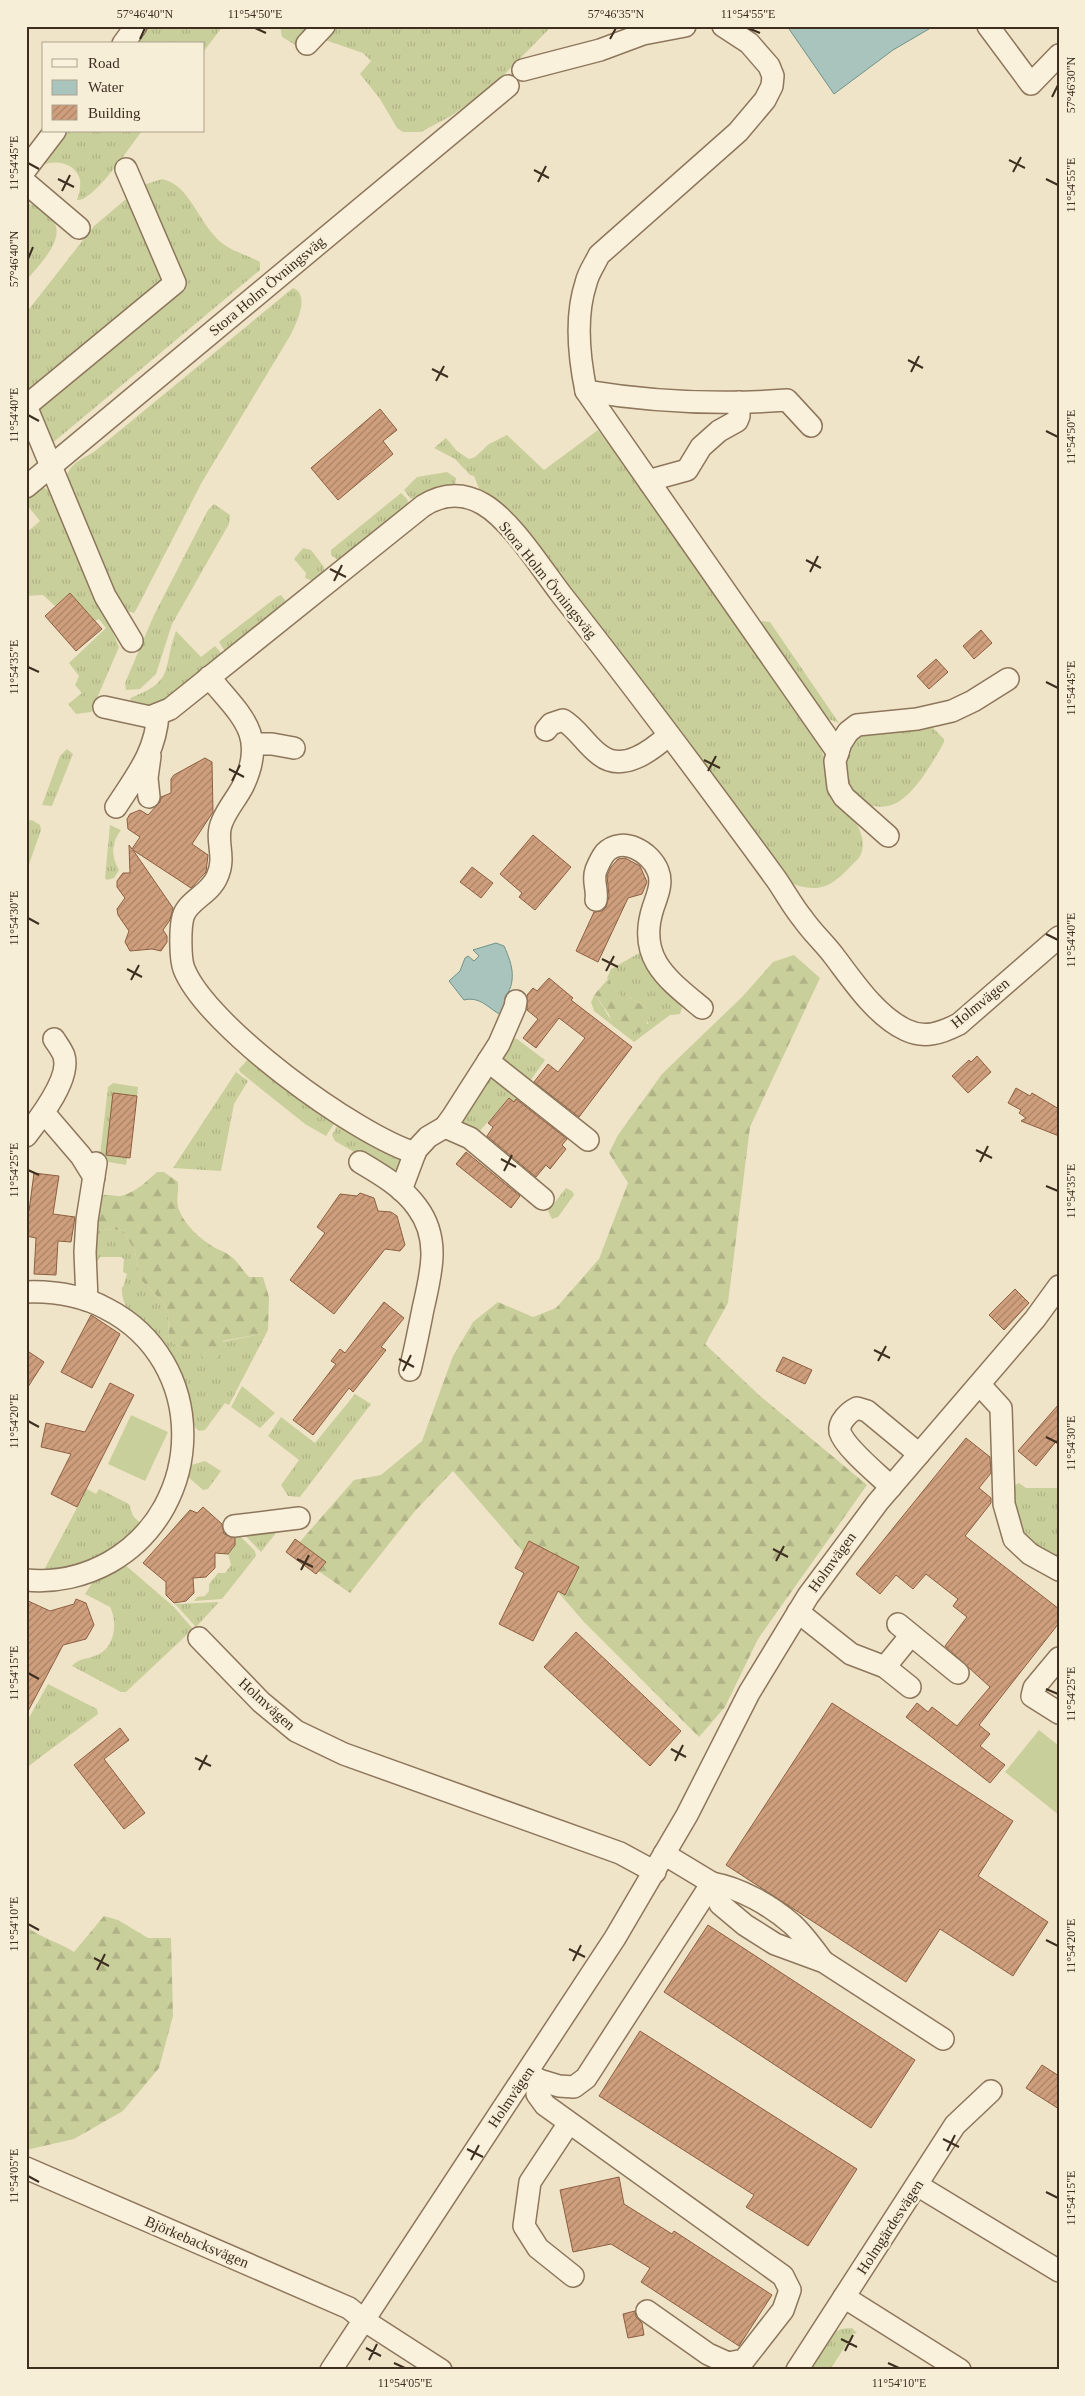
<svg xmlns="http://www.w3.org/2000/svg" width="1085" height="2396" viewBox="0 0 1085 2396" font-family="Georgia,serif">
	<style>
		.grass { fill: url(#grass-tufts) }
		.forest { fill: url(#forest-firs) }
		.garden { fill: #c9cf9b }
		.water { fill: #a9c4bc; stroke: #6f938a }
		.building { fill: url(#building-hatch); stroke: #8d5f41 }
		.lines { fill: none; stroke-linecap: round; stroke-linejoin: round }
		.minor-casing { stroke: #8d765c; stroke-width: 24 }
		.minor { stroke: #faf1dc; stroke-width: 21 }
		.ticks { fill: none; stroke: #3d2e20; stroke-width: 2 }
		.labels { text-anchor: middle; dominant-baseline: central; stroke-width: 5; stroke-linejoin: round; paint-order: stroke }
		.street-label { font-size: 15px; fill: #3d2e20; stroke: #f7eed8 }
		.neatline { fill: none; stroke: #3d2e20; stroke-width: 2 }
		.ticks-label { font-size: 12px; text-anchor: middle; fill: #3d2e20 }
	</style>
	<defs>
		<pattern id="grass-tufts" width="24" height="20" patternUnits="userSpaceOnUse" patternTransform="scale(1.25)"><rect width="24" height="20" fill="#c9cf9b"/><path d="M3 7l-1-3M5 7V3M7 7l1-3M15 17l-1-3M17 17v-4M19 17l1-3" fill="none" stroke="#aeb285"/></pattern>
		<pattern id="forest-firs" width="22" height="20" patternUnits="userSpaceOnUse" patternTransform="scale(1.25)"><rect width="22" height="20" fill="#c9cf9b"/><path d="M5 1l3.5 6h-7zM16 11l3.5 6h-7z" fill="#aeb285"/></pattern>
		<pattern id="building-hatch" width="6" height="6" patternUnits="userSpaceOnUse" patternTransform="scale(1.25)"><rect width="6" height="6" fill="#cf9f7d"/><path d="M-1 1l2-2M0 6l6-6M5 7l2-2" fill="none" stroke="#a98266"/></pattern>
	</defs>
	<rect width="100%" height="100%" fill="#f0e4c8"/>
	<g class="grass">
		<path d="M149,26H223L204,51V44H135Z"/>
		<path d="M280,26H320L297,46L282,37Z"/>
		<path d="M329,26H552L491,88L451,116L421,132H403L397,128L380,99L360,74L371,61L363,53L322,39Z"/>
		<path d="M68,131H142C131,145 94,202 77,200C79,194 81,187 80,180C76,164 57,159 43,165Z"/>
		<path d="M162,179C191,185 198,224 222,243C233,252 248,255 260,262V270L50,445L35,405L179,283L139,190L146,184Z"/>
		<path d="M132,194L172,278L26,403V313L94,226Z"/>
		<path d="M26,203C35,205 40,208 47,214C73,234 40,263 26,281Z"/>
		<path d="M293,288C311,295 296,324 290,336L202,482L136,610L134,613L122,610L66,481C67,464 81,460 95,451Z"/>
		<path d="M598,430L667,521L817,741C820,747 823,753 825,759C827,766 824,776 827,783C837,805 875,830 859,858C837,880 826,896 793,884L480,491L474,476L470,475L455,459L434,448L446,438L457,451L469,459L475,457L489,444L507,435L544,470Z"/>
		<path d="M447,472L456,478L455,485L444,487L416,500L410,498L404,490L417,477Z"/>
		<path d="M43,487L53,493L119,647L91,712L76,714L68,704L82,693L75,685L79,676L69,663L106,628L99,619L95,621L70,593L55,606L43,595L26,596V533L40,521L26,504V497Z"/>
		<path d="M401,493L407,499L409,504L343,560H338L331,555V550Z"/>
		<path d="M214,504L230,515L229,524L172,624L156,674L140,689L126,690L125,683L154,615L208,510Z"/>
		<path d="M303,548L311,550L324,567V573L314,581L305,578L306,573L294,559Z"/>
		<path d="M278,596L281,595L285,600L284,607L226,653L219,642L221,640Z"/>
		<path d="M762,621L770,622L839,723L821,716L760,624Z"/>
		<path d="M176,631L201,657L215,646L223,655L164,701L146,707L132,704L130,698C176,681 162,669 176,631Z"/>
		<path d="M931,726L944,739V742C935,759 913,797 894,804C857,819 827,767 854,741C857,739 859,735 863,734C878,729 914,728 931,726Z"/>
		<path d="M67,749L73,754L52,806L42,805L60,756Z"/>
		<path d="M32,820L40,825L41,830L26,873V821Z"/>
		<path d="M110,825L121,830C111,843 111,856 119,870L114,878L107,880L105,878Z"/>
		<path d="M641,952L682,1008L680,1014L670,1015L634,1042L594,1011L591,1002L595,994L612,1022L648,1024L649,1009L627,996L619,995L607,978L611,969Z"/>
		<path d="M512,1038L517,1039L545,1060L528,1084L503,1067L501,1050Z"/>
		<path d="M252,1055L336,1121L326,1136L305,1124L240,1072L239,1069Z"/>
		<path d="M236,1072L248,1081L234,1104L221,1171L173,1168Z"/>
		<path d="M489,1074L540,1108L535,1114L517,1099L514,1102L509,1098L478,1133L455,1121Z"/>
		<path d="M113,1083L138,1087L137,1096L113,1093L106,1155L127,1158L126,1165L103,1161L100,1156L108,1087Z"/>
		<path d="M340,1121L406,1159L397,1177L335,1141L332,1135Z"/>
		<path d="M566,1188L572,1191L574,1195L558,1217L552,1219L548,1211Z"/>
		<path d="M113,1229L123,1231L135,1251L140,1279L163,1302L168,1313L169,1340L180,1347H198L261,1334L268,1330L229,1405L225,1403L205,1430L199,1431C192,1426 192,1419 190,1411C186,1391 178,1372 168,1354C156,1331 119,1316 122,1287H123L127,1274L123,1272L124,1259L121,1257H100L94,1267L97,1231Z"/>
		<path d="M242,1386L275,1413L260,1428L231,1407Z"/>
		<path d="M355,1394L371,1404L300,1497L288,1496L281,1485L299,1460L268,1436L281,1417L315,1443Z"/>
		<path d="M205,1461L221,1471L208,1489L203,1490L187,1476L191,1465Z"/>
		<path d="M1019,1483L1026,1488H1059V1561C1028,1547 1011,1520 1014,1486Z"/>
		<path d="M87,1489L96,1494L99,1489L129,1504L133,1516L141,1524C113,1550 84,1569 44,1570Z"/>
		<path d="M239,1529H279L261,1552Z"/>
		<path d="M235,1535H239L255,1551L256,1556L222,1599L194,1601L197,1597L205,1596L209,1591V1584L218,1573H225L231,1565L228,1554L235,1545Z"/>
		<path d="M123,1563L174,1607L193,1629L126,1692H121L72,1666C78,1658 89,1659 97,1655C115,1648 118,1622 110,1607L85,1594L98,1574Z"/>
		<path d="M219,1602L196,1627L175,1604Z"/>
		<path d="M48,1684L97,1709L98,1714L26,1768V1723Z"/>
		<path d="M852,2328L857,2333L853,2334L830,2370H811L835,2332L841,2329Z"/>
	</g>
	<g class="forest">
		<path d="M794,955L820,978L750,1127L728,1303L705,1344L759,1395L867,1485L758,1639L725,1707L699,1737L584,1622L453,1471L415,1511L350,1593L291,1552L354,1480L381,1475L422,1441L453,1356L473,1322L498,1302L533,1317L556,1308L599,1259L628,1183L609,1153L618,1135L662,1074L743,996L773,962Z"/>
		<path d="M608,979L619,995L627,996L649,1009L650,1014L645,1030C634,1035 623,1029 613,1026L609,1015L595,994Z"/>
		<path d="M157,1172H164L178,1182C179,1192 175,1203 180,1212C186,1227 202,1240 215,1248C220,1250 225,1252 229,1255C238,1261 242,1270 249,1277H263L269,1297L268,1330L262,1334L223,1341L222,1348L215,1361L202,1359L198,1347H180L169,1340L168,1313L163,1302L140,1279L135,1251L123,1231L113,1229L97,1231C96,1222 91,1197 105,1195C111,1194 117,1198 124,1195C137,1191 147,1181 157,1172Z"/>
		<path d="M104,1916L118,1920L148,1938H171L173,2016L159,2068L123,2111L74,2139L26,2150V1926C40,1938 59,1942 74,1952Z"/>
	</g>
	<g class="garden">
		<path d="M131,1415L168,1432L145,1481L108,1464Z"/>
		<path d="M1039,1730L1059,1746V1815L1005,1772Z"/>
	</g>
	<g class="water">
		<path d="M787,26H934L893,50L834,94Z"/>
		<path d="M496,943L504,946C513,966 517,981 504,1000L508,1003L501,1015C488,1008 480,996 464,1000L449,981L460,971L465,958L468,956L474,961L479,956L473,950Z"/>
	</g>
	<g class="building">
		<path d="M380,409L397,430L383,441L393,454L338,500L311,468Z"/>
		<path d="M70,593L102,629L76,651L45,616Z"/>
		<path d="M981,630L992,643L974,659L963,646Z"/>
		<path d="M936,659L948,672L929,689L917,676Z"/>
		<path d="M205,758L212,762L213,812L192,844L208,855L206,872L191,888L133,850L173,908L170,920L163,930L167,936V942L161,951L152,949L130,951L125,942L129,931L118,915L117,909L125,898L117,887V881L123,873H130L129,845L132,849L140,837L128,829L127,819L130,814L140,810L148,815L160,802L161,797L171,793V779L174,775Z"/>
		<path d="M533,835L571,867L535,910L519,897L522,893L500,874Z"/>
		<path d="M625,858L640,866L647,882L642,894L628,898L598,962L576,951L594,912L602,911L606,907L609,896L607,876L611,867L618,859Z"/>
		<path d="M472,867L493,883L481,898L460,882Z"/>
		<path d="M549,978L573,998L571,1000L632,1047L579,1117L534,1082L548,1064L558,1072L585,1038L559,1018L536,1048L523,1038L538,1019L527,1010V995L533,988L537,991Z"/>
		<path d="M977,1056L991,1072L968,1093L952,1076L969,1060L971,1062Z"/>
		<path d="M1016,1088L1030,1096L1032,1093L1059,1109V1136L1021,1121L1026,1118L1019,1113L1021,1110L1008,1103Z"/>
		<path d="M113,1093L137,1096L130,1158L106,1155Z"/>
		<path d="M509,1098L514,1102L516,1099L567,1139L562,1145L566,1149L550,1169L546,1165L536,1177L487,1136L493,1127L488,1123Z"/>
		<path d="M466,1152L520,1196L511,1208L456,1164Z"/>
		<path d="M34,1173L59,1176L53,1214L75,1217L71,1242L58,1241L56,1275L34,1274L36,1238L26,1236V1210L29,1211Z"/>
		<path d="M360,1193L374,1198L378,1211L391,1212L397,1216L405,1245L400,1251L385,1249L334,1314L290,1280L325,1233L317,1227L340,1194L357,1196Z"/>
		<path d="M1015,1289L1029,1303L1004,1330L989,1315Z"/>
		<path d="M384,1302L404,1318L381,1347L386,1350L353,1392L349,1388L313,1435L293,1420L336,1364L331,1361L340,1349L345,1353Z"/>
		<path d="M91,1315L120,1334L92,1388L61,1372Z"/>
		<path d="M26,1350L44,1362L26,1390Z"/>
		<path d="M783,1357L812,1370L805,1384L776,1371Z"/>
		<path d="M110,1383L134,1395L77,1507L51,1494L71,1454L41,1447L46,1423L85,1432Z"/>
		<path d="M1059,1404V1438L1036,1466L1018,1451Z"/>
		<path d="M966,1438L990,1457L991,1473L979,1488L991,1498V1503L965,1536L1059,1609V1623L979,1725L990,1734L980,1746L1005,1765L990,1783L906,1717L917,1703L928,1712L932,1707L957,1726L990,1687L945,1646L967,1617L953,1606L958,1599L926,1574L913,1589L896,1575L880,1594L856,1574Z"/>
		<path d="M203,1507L222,1524L224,1534L235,1538V1545L228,1554L215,1553V1568L206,1577L193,1578L194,1593L186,1601L174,1603L166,1595V1582L143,1563L190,1510L197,1513Z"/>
		<path d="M295,1539L326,1562L316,1574L286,1552Z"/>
		<path d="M529,1541L579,1567L565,1595L558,1591L533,1641L499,1624L524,1573L515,1568Z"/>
		<path d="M76,1599L86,1603L94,1625L86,1639L63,1645L26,1715V1600L50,1611L74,1604Z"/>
		<path d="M576,1632L681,1731L650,1766L544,1667Z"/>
		<path d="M832,1703L1013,1821L978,1876L1048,1922L1013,1976L940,1929L906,1982L726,1865Z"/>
		<path d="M120,1728L129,1740L104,1759L145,1813L124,1829L74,1765Z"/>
		<path d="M708,1925L915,2060L871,2128L664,1992Z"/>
		<path d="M640,2031L857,2169L808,2246L746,2207L754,2195L599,2096Z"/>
		<path d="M1042,2065L1059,2076V2109L1026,2088Z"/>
		<path d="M619,2177L624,2204L672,2234L674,2231L772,2295L739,2346L641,2282L650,2268L611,2244L573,2252L560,2190Z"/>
		<path d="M635,2311L636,2317L642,2323L644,2335L628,2338L623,2314Z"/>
	</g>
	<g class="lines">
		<defs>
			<g id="minor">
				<path d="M723,26L749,43L769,66L773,76L772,86L765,100L738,132L599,255C595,264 588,273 586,283C575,316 579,357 586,391L838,753"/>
				<path d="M988,26L1031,84L1059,55"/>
				<path d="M123,44L136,26"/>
				<path d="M307,44L324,26"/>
				<path d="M523,70L600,50L643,34L685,26"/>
				<path d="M26,169L55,131"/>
				<path d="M26,183L79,228"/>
				<path d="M586,391C653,402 720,405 787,400L811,426"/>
				<path d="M26,406L175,283L126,169"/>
				<path d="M26,406L105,596L132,641"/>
				<path d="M650,483L658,478L687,470L701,447L719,431L737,421L739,416V402"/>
				<path d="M26,487L508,86"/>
				<path d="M209,677C240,715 268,734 243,786C237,798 227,809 222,822C214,840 227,856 217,877C210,894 187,901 183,917C180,928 180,959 184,969C207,1027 356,1135 415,1153"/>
				<path d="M104,707L150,717L170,709L423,506C442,494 462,492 483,504C511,520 541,568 561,594C635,688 706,783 776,879C785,892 793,907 803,919C812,932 824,943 834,956C853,981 876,1016 906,1030C925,1039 941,1033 959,1024L1059,937"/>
				<path d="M546,730L551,724L563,720C578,729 586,745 600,755C623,773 652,750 669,735"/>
				<path d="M254,744H272L294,748"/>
				<path d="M149,797L147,778L150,756"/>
				<path d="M116,807C136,776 156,752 158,714"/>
				<path d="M888,836L844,797L838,787L835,761L841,743L848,732L857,725L917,719L952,711L973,701L1008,679"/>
				<path d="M596,900C598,889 592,881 596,870C598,865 602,857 605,853C622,835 651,852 658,871C663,883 657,896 653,908C637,958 667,979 702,1008"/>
				<path d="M488,1061L588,1140"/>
				<path d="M45,1114L81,1156L94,1177"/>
				<path d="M445,1127L470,1138L543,1199"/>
				<path d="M26,1136C39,1119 71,1079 64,1056C62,1050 57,1044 54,1039"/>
				<path d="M360,1162C380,1174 403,1187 417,1207C441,1239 431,1273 423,1309C419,1329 415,1350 410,1370"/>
				<path d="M401,1190L416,1150L428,1137L445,1127L453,1116L499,1044L515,1007L516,1001"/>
				<path d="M26,1292C55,1291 81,1295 107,1309C208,1361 207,1506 110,1562C85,1576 55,1583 26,1580"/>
				<path d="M87,1300L85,1252L87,1220L96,1163"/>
				<path d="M980,1385L1001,1408L1004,1504L1014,1539L1030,1554L1059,1570"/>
				<path d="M891,1487C879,1475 845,1448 840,1432C838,1422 849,1412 857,1408L867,1411L919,1454"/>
				<path d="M234,1526L299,1518"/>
				<path d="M798,1612L851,1654L885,1667L910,1687"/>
				<path d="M898,1624L958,1673"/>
				<path d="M199,1638L261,1702L296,1731L344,1754L620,1853L655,1872"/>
				<path d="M1059,1658L1034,1688L1032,1696L1059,1713"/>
				<path d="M885,1667L911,1635"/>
				<path d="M712,1883L720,1904L745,1925L775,1944L824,1962L943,2039"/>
				<path d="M712,1883C740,1888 770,1905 792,1924C803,1934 813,1948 822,1960"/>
				<path d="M528,2073L539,2080L537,2094L545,2105L783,2276L790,2290L783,2310L744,2360L728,2363L708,2354L647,2311"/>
				<path d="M539,2080L559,2086L574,2087L586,2078L712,1883L664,1854"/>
				<path d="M569,2123L530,2182L524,2226L538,2248L573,2276"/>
				<path d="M26,2168L349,2308L365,2321L441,2370"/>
				<path d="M917,2185L1059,2271"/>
				<path d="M844,2297L960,2370"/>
				<path d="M331,2370L615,1938L687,1815L749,1693L808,1596L878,1502L1035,1319L1059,1286"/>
				<path d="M797,2370L955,2125L991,2091"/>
			</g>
		</defs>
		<use href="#minor" class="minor-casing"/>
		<use href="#minor" class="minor"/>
	</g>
	<path class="ticks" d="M255,28L266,33M748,28L760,33M140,39L145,28M610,39L616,28M1052,97L1058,85M1009,160L1025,168M28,163L39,169M534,170L549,178M1013,172L1021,157M58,179L74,187M1046,179L1058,185M538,182L546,166M62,191L70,175M28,259L33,247M908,360L923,368M432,369L448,377M911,372L919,356M436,381L444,366M28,415L39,421M1046,431L1058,437M806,560L821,568M330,569L346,577M810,572L818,556M334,581L342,565M28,667L39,672M1046,682L1058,688M704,760L720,768M229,769L244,777M708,771L716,756M232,781L240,765M28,918L39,924M1046,934L1058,940M602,959L618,967M127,969L142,977M606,971L614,956M131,980L139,965M976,1150L992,1158M501,1159L516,1167M980,1162L988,1146M28,1170L39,1175M504,1171L512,1155M1046,1186L1058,1191M874,1350L890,1358M399,1359L414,1367M878,1361L886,1346M403,1371L411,1355M28,1421L39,1427M1046,1437L1058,1443M773,1549L788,1557M297,1559L313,1567M776,1561L784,1546M301,1570L309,1555M28,1673L39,1679M1046,1689L1058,1694M671,1749L686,1757M195,1758L211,1766M675,1761L683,1745M199,1770L207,1755M28,1924L39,1930M1046,1940L1058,1946M569,1949L585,1957M94,1958L109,1966M573,1961L581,1945M97,1970L105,1954M943,2139L959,2147M467,2149L483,2157M947,2151L955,2135M471,2160L479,2145M28,2176L39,2182M1046,2192L1058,2198M841,2339L857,2347M366,2348L381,2356M845,2351L853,2335M369,2360L377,2344M394,2363L405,2368M888,2363L899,2368"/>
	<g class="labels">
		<g class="street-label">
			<text transform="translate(267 286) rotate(-40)">Stora Holm Övningsväg</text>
			<text transform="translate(548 580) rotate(51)">Stora Holm Övningsväg</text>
			<text transform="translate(980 1003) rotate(-39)">Holmvägen</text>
			<text transform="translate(832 1562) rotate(-54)">Holmvägen</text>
			<text transform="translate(267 1704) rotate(42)">Holmvägen</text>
			<text transform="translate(511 2097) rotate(-56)">Holmvägen</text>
			<text transform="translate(890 2227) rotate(-57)">Holmgärdesvägen</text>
			<text transform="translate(197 2242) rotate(23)">Björkebacksvägen</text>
		</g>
	</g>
	<rect width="1085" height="2396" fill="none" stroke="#f7eed8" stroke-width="55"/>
	<rect x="42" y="42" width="162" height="90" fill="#f7eed8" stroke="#ada18e"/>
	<rect x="52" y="59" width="25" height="8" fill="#faf1dc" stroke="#ada18e"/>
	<text x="88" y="68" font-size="15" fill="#3d2e20">Road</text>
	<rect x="52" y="80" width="25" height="15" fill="#a9c4bc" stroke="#ada18e"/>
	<text x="88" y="92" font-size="15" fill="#3d2e20">Water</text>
	<rect x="52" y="105" width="25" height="15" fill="url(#building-hatch)" stroke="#ada18e"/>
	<text x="88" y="118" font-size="15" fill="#3d2e20">Building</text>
	<rect x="28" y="28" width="1030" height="2340" class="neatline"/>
	<g class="ticks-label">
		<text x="145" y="18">57°46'40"N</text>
		<text x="255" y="18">11°54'50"E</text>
		<text x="616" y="18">57°46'35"N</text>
		<text x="748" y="18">11°54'55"E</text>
		<text transform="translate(1071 85) rotate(-90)" y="4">57°46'30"N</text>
		<text transform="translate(14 163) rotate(-90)" y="4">11°54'45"E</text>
		<text transform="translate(1071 185) rotate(-90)" y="4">11°54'55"E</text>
		<text transform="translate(14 259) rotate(-90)" y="4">57°46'40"N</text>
		<text transform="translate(14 415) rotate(-90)" y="4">11°54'40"E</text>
		<text transform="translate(1071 437) rotate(-90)" y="4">11°54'50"E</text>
		<text transform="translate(14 667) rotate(-90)" y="4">11°54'35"E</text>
		<text transform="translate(1071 688) rotate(-90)" y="4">11°54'45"E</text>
		<text transform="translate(14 918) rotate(-90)" y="4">11°54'30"E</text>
		<text transform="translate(1071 940) rotate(-90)" y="4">11°54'40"E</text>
		<text transform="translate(14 1170) rotate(-90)" y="4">11°54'25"E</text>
		<text transform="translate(1071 1191) rotate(-90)" y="4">11°54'35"E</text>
		<text transform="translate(14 1421) rotate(-90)" y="4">11°54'20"E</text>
		<text transform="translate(1071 1443) rotate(-90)" y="4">11°54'30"E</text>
		<text transform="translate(14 1673) rotate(-90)" y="4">11°54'15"E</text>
		<text transform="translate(1071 1694) rotate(-90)" y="4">11°54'25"E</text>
		<text transform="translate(14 1924) rotate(-90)" y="4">11°54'10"E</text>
		<text transform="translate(1071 1946) rotate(-90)" y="4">11°54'20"E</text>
		<text transform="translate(14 2176) rotate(-90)" y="4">11°54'05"E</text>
		<text transform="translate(1071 2198) rotate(-90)" y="4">11°54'15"E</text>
		<text x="405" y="2387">11°54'05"E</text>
		<text x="899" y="2387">11°54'10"E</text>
	</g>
</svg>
